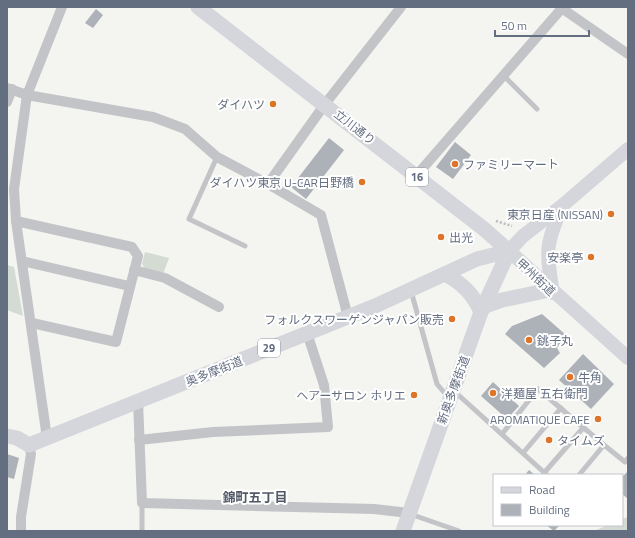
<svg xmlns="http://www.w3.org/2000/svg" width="635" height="538" viewBox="0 0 635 538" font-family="'Titillium Web','Noto Sans JP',sans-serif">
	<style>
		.green { fill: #d4dbd2 }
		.building { fill: #adb2b8 }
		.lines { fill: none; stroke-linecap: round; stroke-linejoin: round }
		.path { stroke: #bbbcbf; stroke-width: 2.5; stroke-dasharray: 2 2; stroke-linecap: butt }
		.lane { stroke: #c2c4c8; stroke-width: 5 }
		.street { stroke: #c2c4c8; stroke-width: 10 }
		.secondary { stroke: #d4d6dc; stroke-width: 14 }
		.primary { stroke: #d4d6dc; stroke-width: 15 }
		.poi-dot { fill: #de7427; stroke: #fff; stroke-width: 1.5 }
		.labels { text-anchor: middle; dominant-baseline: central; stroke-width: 4; stroke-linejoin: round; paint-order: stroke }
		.shield { fill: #fff; stroke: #929aa7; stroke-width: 1 }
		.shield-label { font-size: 11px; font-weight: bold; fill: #646e81 }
		.poi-label { font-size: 12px; fill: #646e81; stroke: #fff; text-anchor: end }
		.street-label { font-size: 12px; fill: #646e81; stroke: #fff }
		.neighbourhood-label { font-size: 13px; font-weight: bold; fill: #525966; stroke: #fff }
	</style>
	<rect width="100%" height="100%" fill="#f4f4f0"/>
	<g class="green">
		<path d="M145,252L169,258L163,274L145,269L142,264Z"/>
		<path d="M7,265L14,267L23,316L7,310Z"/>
		<path d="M628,517V531H594L608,525H622V519Z"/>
	</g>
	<g class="building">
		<path d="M96,9L103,15L93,28L85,23Z"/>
		<path d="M329,138L344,150L306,199L291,187Z"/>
		<path d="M455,142L471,155L453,179L436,167Z"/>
		<path d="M542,314L566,335L557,348L560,353L544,368L505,334L512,326Z"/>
		<path d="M583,354L614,384L591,409L559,380Z"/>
		<path d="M493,382L519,406L507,419L481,396Z"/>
		<path d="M7,454L19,458L14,479L7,477Z"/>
		<path d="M529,470L535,475H525Z"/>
		<path d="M628,471V499L622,494V477Z"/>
		<path d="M546,525H560L554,531Z"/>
	</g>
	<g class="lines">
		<path class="path" d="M496,221L512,226"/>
		<g class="lane">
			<path d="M504,76L537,109"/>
			<path d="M217,157L189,219L245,246"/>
			<path d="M411,291L437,384L448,397"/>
			<path d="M454,391L547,475"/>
			<path d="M502,434L538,389L604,445"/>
			<path d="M523,453L561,408"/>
			<path d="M544,473L583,428"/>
			<path d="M579,475L604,445L625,462L628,458"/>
			<path d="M142,503V531"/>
			<path d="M410,514L459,531"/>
		</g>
		<g class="street">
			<path d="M560,7L628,54"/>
			<path d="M7,88L27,95L153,117L185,129L217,157L268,184"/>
			<path d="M7,102L12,89"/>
			<path d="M416,176L563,7"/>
			<path d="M16,221L132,247L138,256L116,342L32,323"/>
			<path d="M22,261L129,286"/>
			<path d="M134,270L165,278L219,307"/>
			<path d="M348,317L321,215L268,184L325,104L401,7"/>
			<path d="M138,401L142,503L374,509L409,513"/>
			<path d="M47,438L16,221L14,189L27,95L62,7"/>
			<path d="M139,440L213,432L328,427L324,385L307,333"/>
			<path d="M21,531V517L31,454L29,445"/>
		</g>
		<g class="secondary">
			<path d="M628,149L563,205L523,236L509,251L628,358"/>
			<path d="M553,293C546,253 545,244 562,207"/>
		</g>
		<g class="primary">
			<path d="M198,7L484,229L509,251"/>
			<path d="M445,274C463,284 473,294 481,312"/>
			<path d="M483,307L502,300L550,290"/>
			<path d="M7,436L17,438L29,445L375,306L477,259L509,251"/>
			<path d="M403,531L481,312L509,251"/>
		</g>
	</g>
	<g class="poi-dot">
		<circle cx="273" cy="104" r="4"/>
		<circle cx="455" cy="164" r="4"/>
		<circle cx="362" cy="182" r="4"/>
		<circle cx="611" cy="214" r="4"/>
		<circle cx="441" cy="237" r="4"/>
		<circle cx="591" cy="257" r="4"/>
		<circle cx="452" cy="319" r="4"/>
		<circle cx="529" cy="340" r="4"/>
		<circle cx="570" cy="377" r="4"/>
		<circle cx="493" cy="393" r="4"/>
		<circle cx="414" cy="395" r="4"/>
		<circle cx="598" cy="419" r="4"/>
		<circle cx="549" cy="440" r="4"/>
	</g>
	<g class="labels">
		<g class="shield">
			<rect x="406" y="168" width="22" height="18" rx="3"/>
			<rect x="258" y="339" width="22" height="18" rx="3"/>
		</g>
		<g class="shield-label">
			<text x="417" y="177">16</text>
			<text x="269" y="348">29</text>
		</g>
		<g class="poi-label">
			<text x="265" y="104">ダイハツ</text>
			<text x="463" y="164" text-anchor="start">ファミリーマート</text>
			<text x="354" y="182">ダイハツ東京 U-CAR日野橋</text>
			<text x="603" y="214">東京日産 (NISSAN)</text>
			<text x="449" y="237" text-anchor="start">出光</text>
			<text x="583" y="257">安楽亭</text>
			<text x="444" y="319">フォルクスワーゲンジャパン販売</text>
			<text x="537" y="340" text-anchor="start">銚子丸</text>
			<text x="578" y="377" text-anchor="start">牛角</text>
			<text x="501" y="393" text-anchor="start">洋麺屋 五右衛門</text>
			<text x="406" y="395">ヘアーサロン ホリエ</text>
			<text x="590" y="419">AROMATIQUE CAFE</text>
			<text x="557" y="440" text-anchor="start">タイムズ</text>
		</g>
		<g class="street-label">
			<text transform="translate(355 127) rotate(38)">立川通り</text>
			<text transform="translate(536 277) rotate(43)">甲州街道</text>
			<text transform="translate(214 371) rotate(-22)">奥多摩街道</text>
			<text transform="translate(453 390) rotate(-70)">新奥多摩街道</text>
		</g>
		<g class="neighbourhood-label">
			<text x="255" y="497">錦町五丁目</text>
		</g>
	</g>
	<rect width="635" height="538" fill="none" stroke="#646e81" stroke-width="16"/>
	<rect x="493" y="474" width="130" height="52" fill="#ffffff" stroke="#c1c5cd"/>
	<rect x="501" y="487" width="20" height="6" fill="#d4d6dc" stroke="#c1c5cd"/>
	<text x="529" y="494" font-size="12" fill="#646e81">Road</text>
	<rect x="501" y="504" width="20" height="12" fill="#adb2b8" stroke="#c1c5cd"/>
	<text x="529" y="514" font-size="12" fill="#646e81">Building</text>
	<path d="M495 30v6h94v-6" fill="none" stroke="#646e81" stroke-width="2"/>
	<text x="501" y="30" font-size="12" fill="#646e81" stroke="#ffffff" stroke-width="3" paint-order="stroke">50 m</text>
</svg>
